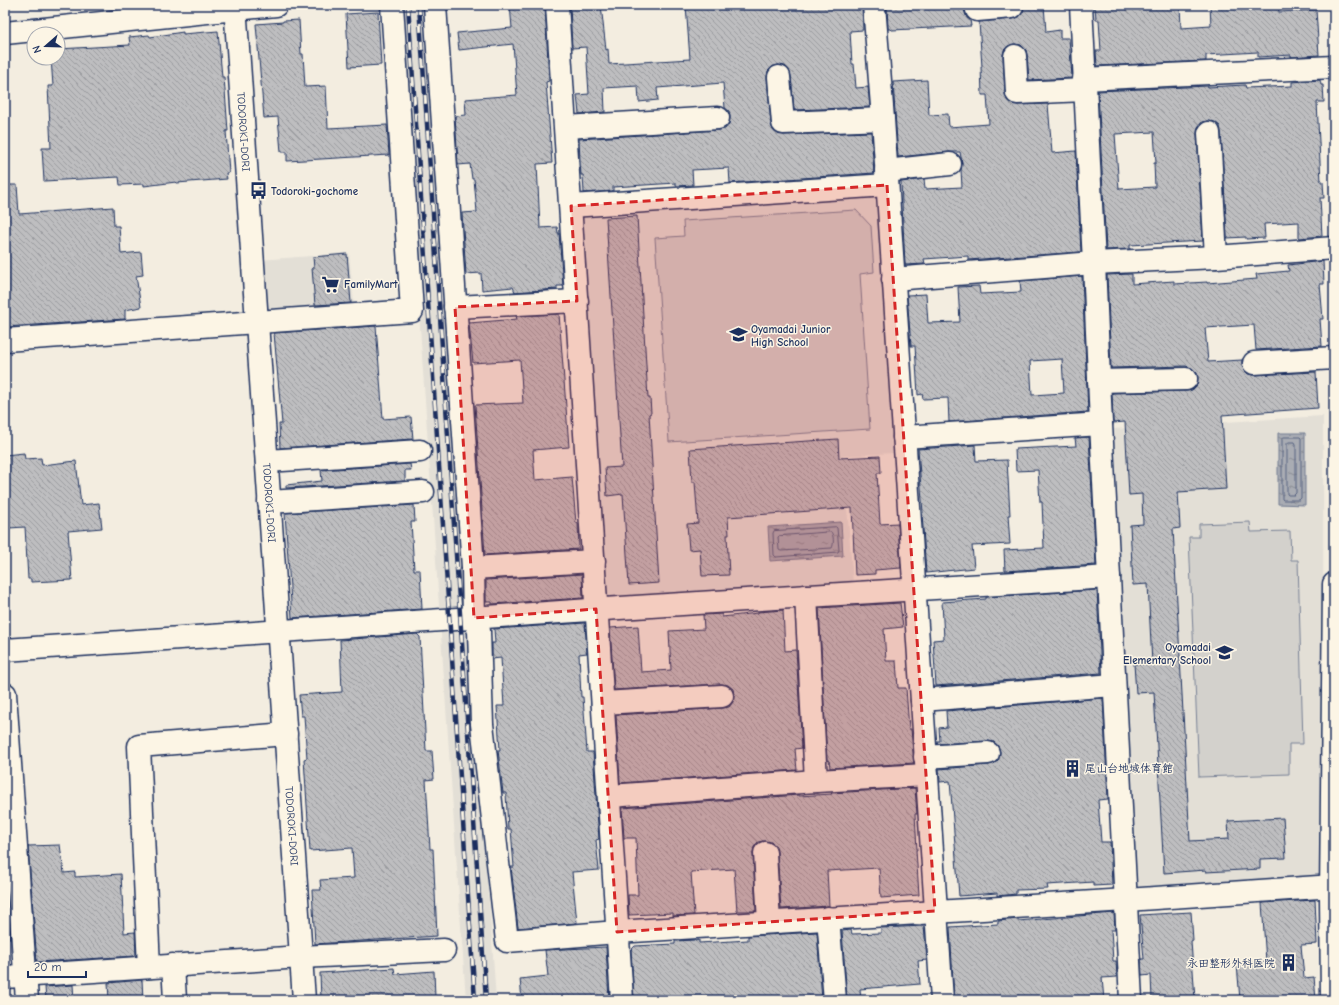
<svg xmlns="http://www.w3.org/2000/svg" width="1339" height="1005" viewBox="0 0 1339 1005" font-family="'Comic Neue','Klee One',sans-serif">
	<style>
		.built { fill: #e3dfd6 }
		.park { fill: #d3d1cc; stroke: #778095 }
		.water { fill: url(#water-ripples); stroke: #707a91 }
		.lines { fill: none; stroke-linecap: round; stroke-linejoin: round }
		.shore { stroke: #546180; stroke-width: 1 }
		.building { fill: url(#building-back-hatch); stroke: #1b2f5e; fill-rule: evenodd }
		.minor-casing { stroke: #1b2f5e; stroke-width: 25 }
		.minor { stroke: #fcf5e5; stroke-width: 22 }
		.rail-casing { stroke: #1b2f5e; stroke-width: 4.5 }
		.rail { stroke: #fcf5e5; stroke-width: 3; stroke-dasharray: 9; stroke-linecap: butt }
		.marked { fill: #d62828; fill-opacity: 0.2; stroke: #d62828; stroke-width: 3; stroke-dasharray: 8 5; stroke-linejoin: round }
		.labels { text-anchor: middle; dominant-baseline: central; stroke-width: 3; stroke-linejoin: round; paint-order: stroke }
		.street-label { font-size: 11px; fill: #1b2f5e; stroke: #fcf5e5 }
		.poi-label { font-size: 11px; font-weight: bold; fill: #1b2f5e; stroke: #fcf5e5; text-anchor: start }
	</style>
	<defs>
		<pattern id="water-ripples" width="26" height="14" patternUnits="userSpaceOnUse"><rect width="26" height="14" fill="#a9acb3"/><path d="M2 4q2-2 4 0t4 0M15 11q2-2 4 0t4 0" fill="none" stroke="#898c95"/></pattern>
		<pattern id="building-back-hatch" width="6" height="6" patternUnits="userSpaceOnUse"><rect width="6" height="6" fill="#bebec0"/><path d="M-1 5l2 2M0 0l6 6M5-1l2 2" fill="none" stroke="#9a9b9f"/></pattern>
	</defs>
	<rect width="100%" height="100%" fill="#f3ede0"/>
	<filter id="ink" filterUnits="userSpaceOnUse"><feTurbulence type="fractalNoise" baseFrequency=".025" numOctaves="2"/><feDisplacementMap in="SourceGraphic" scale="8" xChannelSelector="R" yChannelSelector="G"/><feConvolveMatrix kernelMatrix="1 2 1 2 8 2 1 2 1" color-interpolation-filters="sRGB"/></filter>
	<g filter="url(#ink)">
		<g class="built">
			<path d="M398,5H428L496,1000H466Z"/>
			<path d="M877,195L894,453L843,456L853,583L606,601L583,216Z"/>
			<path d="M349,253L354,305L271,311L263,306L260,260Z"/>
			<path d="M1323,416L1324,878L1137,886L1113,429Z"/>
		</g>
		<g class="park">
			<path d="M856,210L871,226L874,272L860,274L870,429L669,442L655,238L684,236L683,221Z"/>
			<path d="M1250,522L1251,532L1290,531L1291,560H1298L1303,744H1289V774L1199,777L1189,537H1199V524Z"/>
		</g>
		<g class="water">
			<path d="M1278,433H1305V505L1278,504Z"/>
			<path d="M841,522L843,556L770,561L768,527Z"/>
		</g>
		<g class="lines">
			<g class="shore">
				<path d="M1284,437H1300L1301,438V498L1299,500H1283L1282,499V439Z"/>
				<path d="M1289,442H1295L1296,444V493L1294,495H1288L1287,494V444Z"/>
				<path d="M836,527L837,528L839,550L838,552L776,557L774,555L773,533L774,531Z"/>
				<path d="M831,532C834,535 834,544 832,548L781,551L779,550L778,537L779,536Z"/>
			</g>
		</g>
		<g class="building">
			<path d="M510,5H545L549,81L546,82L552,163L537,164L540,228L557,227L558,233H559L563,286H557V289L515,292L513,287L482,290L481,273L466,274L462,213L477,212L474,179H472L470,164L458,165L455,116L466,115L465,99L517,95L513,44L459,50L457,33L512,28Z"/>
			<path d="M570,5H601L606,50L608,49L609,64L690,59L686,5H862L863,30L850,31L852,64H854L856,88L868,87L870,107L794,110L791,76L789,70L785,66L778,65L772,67L768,71L767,78L771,124L773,130L778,134L784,135L871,132L874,173L730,183L729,168L692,170L693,185L676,186V183L613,187V191L584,193L583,175H581L580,161L579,139L719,130L725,129L729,124L730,117L729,111L725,108L723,83L657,88L658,100L639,102L638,86L604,88L605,112L579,114L577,95L589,94L586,47L572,48Z"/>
			<path d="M887,5H963L965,13L967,18L970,20L971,26L892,30L891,29H888Z"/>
			<path d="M1024,5H1044L1046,32L1060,30V38H1069L1072,77V78L1029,80L1027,55L1026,50L1021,45L1014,44L1008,46L1004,50L1003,56L1005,94L1007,100L1012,104L1018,105L1048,104L1052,153L1076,151L1081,252L968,260V256L924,259L925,264L905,265L901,182L924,179L925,189L962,187L961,170L962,163L960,152H949L898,157L893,82L927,80L929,115L948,114L949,127L989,124L987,95H982L981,67H982L979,22L1013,19L1019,17L1023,12Z"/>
			<path d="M1095,5H1180L1181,28L1211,26L1210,5H1235V7L1278,5L1279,12L1316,10L1319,55L1291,57V55L1258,57V52L1206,55V61L1097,66L1096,51H1101L1099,20H1096Z"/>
			<path d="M378,12L381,65L349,67L346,14Z"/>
			<path d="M299,20L301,54H303L305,87L326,86L328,128L387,125L389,155L287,161V152H281L278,117L264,118L256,24L283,22V21Z"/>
			<path d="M218,31L222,77H224L228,131H226L229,173H226L227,179L177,183L176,182L144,186V184L120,185L119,177L44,181L42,148H51L48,86H53L51,58H58V49L130,45L129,37L149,35L150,37L183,32V34Z"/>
			<path d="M1320,80L1321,85H1323L1324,102H1317L1321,182H1323L1324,198H1320L1322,236L1299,238V222L1264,224L1265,238L1246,239V237L1227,238L1221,132L1220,126L1215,122L1208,121L1202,122L1198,127L1197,134L1203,241L1130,245V249L1106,250L1098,91L1208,86V87L1245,85L1246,88L1292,86V82ZM1154,132L1156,163H1154L1155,187L1119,189L1115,134Z"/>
			<path d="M5,185H17L19,214L113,207L114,226H119L121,254L141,252L143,275L136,276L141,307L125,310V319L5,327Z"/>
			<path d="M637,216L648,398H650L651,413L649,414L659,583L629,585L623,494L607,496L605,468L622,467L606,218Z"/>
			<path d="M347,254L351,303L315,305L312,268H314L313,257Z"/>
			<path d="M1323,261L1324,284H1320L1323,319H1320L1322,346L1256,350L1254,325L1205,328L1208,362L1242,360V364L1244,370L1248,374L1254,375L1316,372L1318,408L1222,415L1226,489L1178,492L1180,528L1173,529L1190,841L1229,839L1228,821L1283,818L1286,858L1260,859V869L1206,872V870L1164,873L1154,692L1136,693L1134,664H1152L1148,584L1133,585L1130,525L1143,524L1142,494L1129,495L1125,422L1113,423L1112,393L1187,391L1192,390L1197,385L1198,378L1197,373L1192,368L1186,366L1111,368L1107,275L1132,274V284L1174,281V284L1207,282V283L1257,279L1256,274L1289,271L1288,265Z"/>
			<path d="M1082,276L1088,412L949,422L948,398L923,399L922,394L918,395L915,346H911L907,295L926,294L928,323L960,322L958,287L979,286L980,294L1021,292L1020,281ZM1062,359L1064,393L1032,395L1030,361Z"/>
			<path d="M559,314L569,447L533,450L535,480L572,477L576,523H578L579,549L485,555L475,405L523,403L520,360L473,363L469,323L517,319L516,316Z"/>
			<path d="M376,326L383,419L411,417L413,439L280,448L279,424H282L274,333Z"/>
			<path d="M1089,437L1096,565L1005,571L1004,550L1044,548L1042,502H1040L1038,470L1016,471L1015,449L1076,446L1075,438Z"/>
			<path d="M838,439L839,458L880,456L881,473H877L880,524L898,523L901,568L875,570V574L855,575L852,508L728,517L729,535H727L729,575L702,576L700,549L689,550L687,524L698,523L695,482H692L690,449Z"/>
			<path d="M975,445L976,461L1007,460L1010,515H1008L1010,544L972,546L974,568L926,573L922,513H923L918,449Z"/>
			<path d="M24,453L25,459L41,458L42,465L76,461L81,505L99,503L102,528L68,531L72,580L31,582V579H28L25,527L9,528L7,492H5V455Z"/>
			<path d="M410,464L411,470H405V481L286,488V485L322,481L321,470Z"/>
			<path d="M414,505L415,522H411L414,570H420L422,609L292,618L285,513Z"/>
			<path d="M582,574L583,598L492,604V602H486V580Z"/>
			<path d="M1097,590L1101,673L936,686L933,640L944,639L942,602L986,599V597Z"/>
			<path d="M900,603L903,627L884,629L886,661H896L898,688H906L909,729H911L914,763L830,768L829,760L827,761L819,608Z"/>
			<path d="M783,610L785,651L796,650L802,748L795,749L797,770L620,783L616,715L723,708L729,707L733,702L734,695L733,689L728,685L721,684L614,690L610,628L638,626L641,672L671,670L669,631L704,629L703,615L722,614V617L758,613V612Z"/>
			<path d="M585,623L587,653L579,654L581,697H583L587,752H593L599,839L596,840L599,870L572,872L577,923L518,928L511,867H514L511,829H508L506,793H503L498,750H500L497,706H504L501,658L492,659V643H495L494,629Z"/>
			<path d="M417,634L420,637L426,751H432L434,779L426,780L430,849H433L437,936L315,944L312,890H321L320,880L354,878L352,848L310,851L304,759L307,758L304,716H301L299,695L342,692L340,640Z"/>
			<path d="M1103,698L1108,799L1098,800L1101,842H1110L1112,885L1093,886V882L1047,885L1048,889L1016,890V894L997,896V893L959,896L950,781L940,782L939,769L989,765L995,763L999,759L1000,752L998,746L994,742L988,741L937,744V741H940L939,728L947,727L946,711Z"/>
			<path d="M915,788L917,814H915L917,850H916L919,895L881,898L879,868L827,871L829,906L781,909L777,852L776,846L771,842L764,841L758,842L754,847L753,853L756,911H737L734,869L691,872L694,915L673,916V913L629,915L628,895H638L636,838H624L622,808L799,795V796L832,794L831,793Z"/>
			<path d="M60,845L64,873L75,872V877L121,874L124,933L135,932L136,956L37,962L28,846Z"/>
			<path d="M5,868L10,938H5Z"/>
			<path d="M1315,900L1317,944L1301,945L1304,978L1314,977L1316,1000H1240L1237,964L1266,962L1262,903Z"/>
			<path d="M1191,912L1193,940L1191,941L1195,1000H1152L1151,975L1142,976L1141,959H1144L1140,915Z"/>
			<path d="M1114,913L1115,930H1111L1113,961H1116L1117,977L1102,978L1104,1000H954L950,927L998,924V921L1018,919V921Z"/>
			<path d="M924,926L927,960L918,961L920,984L860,989L861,1000H847L842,931L851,930L852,934L881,933V928Z"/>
			<path d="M817,932L822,1000H634L631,950L635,946L675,944V941L695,940V941L699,940V943L748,940V936Z"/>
			<path d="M606,947L609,1000H522L520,979L548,976L545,950Z"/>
			<path d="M394,968L395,974L434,971L435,998L402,1000H321L320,973Z"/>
			<path d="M142,980L143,1000H109L108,983Z"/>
			<path d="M73,985L74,1000H46L45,987Z"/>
		</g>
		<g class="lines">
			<defs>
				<g id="minor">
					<path id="s1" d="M235,5L304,1000"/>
					<path d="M435,5L473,568L474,618L479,631L482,724L507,941L617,932L1126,900L1334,886"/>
					<path d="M557,5L622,1000"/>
					<path d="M874,5L883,119L942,1000"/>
					<path d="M976,5L977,10L1012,7"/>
					<path d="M1081,5L1094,263L1101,424L1131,1000"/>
					<path d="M5,33L276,5"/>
					<path d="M1015,56L1017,93L1085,90"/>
					<path d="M779,77L783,123L883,119"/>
					<path d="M1084,79L1334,67"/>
					<path d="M566,127L718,118"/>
					<path d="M1209,133L1216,257"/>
					<path d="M886,171L950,164"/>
					<path d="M571,206L887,185"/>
					<path d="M893,279L1094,263L1216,257L1334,248"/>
					<path d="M455,307L577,301"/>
					<path d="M5,340L412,311L392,5"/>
					<path d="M1254,363L1334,358"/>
					<path d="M1099,381L1186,379"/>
					<path d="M904,437L1101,424"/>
					<path d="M267,461L420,451"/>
					<path d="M269,502L423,492"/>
					<path d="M473,568L594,561"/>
					<path d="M806,596L816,781"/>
					<path d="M5,650L604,609L1109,577"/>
					<path d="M5,694L27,1000"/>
					<path d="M922,700L1114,685"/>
					<path d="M603,703L722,696"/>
					<path d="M925,757L988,753"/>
					<path d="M610,796L816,781L927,775"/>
					<path d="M765,853L769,922"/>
					<path d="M828,918L835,1000"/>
					<path d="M173,965L175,1000"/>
					<path d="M149,967L139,746L286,734"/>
					<path d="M5,977L301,957L444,950"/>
					<path d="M1332,1000L1331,897L1334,584"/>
				</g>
			</defs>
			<use href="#minor" class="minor-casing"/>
			<use href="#minor" class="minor"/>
			<defs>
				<g id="rail">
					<path d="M408,5L475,1000"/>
					<path d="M419,5L486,1000"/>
				</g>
			</defs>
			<use href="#rail" class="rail-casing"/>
			<use href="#rail" class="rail"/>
		</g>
	</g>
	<path class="marked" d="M887,185L935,911L617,932L596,609L474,618L455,307L577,301L571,206Z"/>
	<defs>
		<symbol id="bus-bare" viewBox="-9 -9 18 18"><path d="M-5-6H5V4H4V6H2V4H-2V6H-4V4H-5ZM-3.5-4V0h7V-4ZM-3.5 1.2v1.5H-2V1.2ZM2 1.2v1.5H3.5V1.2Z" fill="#1b2f5e" stroke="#fcf5e5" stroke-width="2.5" paint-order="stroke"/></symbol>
		<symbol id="supermarket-bare" viewBox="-9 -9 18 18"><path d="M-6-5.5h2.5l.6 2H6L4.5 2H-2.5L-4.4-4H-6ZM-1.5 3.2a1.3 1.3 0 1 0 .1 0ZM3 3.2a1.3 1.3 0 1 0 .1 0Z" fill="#1b2f5e" stroke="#fcf5e5" stroke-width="2.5" paint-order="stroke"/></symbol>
		<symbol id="school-bare" viewBox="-9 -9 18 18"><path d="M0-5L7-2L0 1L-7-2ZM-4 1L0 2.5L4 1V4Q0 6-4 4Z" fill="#1b2f5e" stroke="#fcf5e5" stroke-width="2.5" paint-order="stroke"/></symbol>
		<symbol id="building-bare" viewBox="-9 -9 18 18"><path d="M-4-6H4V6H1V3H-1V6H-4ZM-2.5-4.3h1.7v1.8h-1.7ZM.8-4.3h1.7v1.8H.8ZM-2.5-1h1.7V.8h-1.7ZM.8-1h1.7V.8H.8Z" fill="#1b2f5e" stroke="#fcf5e5" stroke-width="2.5" paint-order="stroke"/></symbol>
	</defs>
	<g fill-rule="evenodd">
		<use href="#bus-bare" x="246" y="178" width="25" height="25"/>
		<use href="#supermarket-bare" x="318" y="272" width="25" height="25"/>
		<use href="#school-bare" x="726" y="322" width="25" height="25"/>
		<use href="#school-bare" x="1212" y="640" width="25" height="25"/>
		<use href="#building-bare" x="1060" y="756" width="25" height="25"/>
		<use href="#building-bare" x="1276" y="950" width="25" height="25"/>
	</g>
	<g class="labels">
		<g class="street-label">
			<text stroke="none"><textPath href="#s1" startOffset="127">TODOROKI-DORI</textPath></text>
			<text stroke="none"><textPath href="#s1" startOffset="499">TODOROKI-DORI</textPath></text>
			<text stroke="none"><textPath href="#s1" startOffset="823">TODOROKI-DORI</textPath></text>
		</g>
		<g class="poi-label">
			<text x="271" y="191">Todoroki-gochome</text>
			<text x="344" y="284">FamilyMart</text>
			<text x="751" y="329">Oyamadai Junior<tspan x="751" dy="13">High School</tspan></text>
			<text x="1211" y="647" text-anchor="end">Oyamadai<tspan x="1211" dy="13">Elementary School</tspan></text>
			<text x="1085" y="768">尾山台地域体育館</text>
			<text x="1275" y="963" text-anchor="end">永田整形外科医院</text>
		</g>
	</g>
	<rect width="1339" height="1005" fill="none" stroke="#fcf5e5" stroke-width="20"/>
	<rect x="10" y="10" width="1319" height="985" fill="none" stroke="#1b2f5e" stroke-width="1.5" filter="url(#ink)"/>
	<g transform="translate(46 46) rotate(250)"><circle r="19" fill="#fcf5e5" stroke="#a2a6af"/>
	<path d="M0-3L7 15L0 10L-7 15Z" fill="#1b2f5e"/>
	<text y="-6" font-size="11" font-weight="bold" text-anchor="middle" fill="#1b2f5e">N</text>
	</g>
	<path d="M28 971v6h58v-6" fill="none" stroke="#1b2f5e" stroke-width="2"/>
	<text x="34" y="971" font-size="12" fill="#1b2f5e" stroke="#fcf5e5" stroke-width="3" paint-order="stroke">20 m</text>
</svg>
